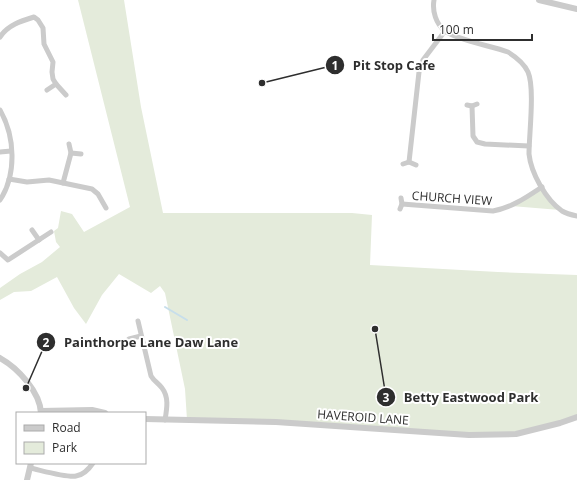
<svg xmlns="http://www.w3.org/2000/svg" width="577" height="480" viewBox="0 0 577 480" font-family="'Open Sans',sans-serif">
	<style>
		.green { fill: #e4ebdb }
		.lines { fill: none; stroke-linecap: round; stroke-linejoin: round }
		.stream { stroke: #c7deeb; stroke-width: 2 }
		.minor { stroke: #cbcbcb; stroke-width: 5 }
		.tertiary { stroke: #cbcbcb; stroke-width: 6 }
		.labels { text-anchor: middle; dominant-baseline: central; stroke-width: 4; stroke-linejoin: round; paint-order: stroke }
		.street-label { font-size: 12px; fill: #2e2e2e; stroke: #fff }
		.leader { fill: none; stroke: #2e2e2e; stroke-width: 1.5 }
		.callout-dot { fill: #2e2e2e; stroke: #fff; stroke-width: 1.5 }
		.mark-label { font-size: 12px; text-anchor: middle; font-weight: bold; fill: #fff }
		.callout-label { font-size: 13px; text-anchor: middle; font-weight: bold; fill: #2e2e2e; stroke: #fff; stroke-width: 4; stroke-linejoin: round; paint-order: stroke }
	</style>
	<rect width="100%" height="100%" fill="#fff"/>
	<g class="green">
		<path d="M78,0H124L141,107L163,213H352L372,215L370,265L498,272L577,275V417L516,434L469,435L187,420L185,389L165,293L160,286L151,293L119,274L102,295L86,324L74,308L57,277L31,291L14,292L0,300V288L20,274L42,262L60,247L56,242L54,231L58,228L61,211L72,214L84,232L130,207Z"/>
		<path d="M541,188L560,210L511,206Z"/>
	</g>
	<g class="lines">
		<path class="stream" d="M165,307L187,320"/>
		<g class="minor">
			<path d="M434,0C432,11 436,24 445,31C457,40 492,46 508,52C516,57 524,63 528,72C535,88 529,135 529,154C531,173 546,200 562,211C567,214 572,215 577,216"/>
			<path d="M0,37C8,25 21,21 34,17L38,20L43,28L44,44L53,62L52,72L53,79L56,84L66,95"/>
			<path d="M47,90L56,84"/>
			<path d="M467,105L472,106L477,104"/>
			<path d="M472,106L473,136L477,142L485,144L529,146"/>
			<path d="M0,110C15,136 17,174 0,200"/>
			<path d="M0,152L11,151"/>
			<path d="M71,153L81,154"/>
			<path d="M409,162L419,72L423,60L445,31"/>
			<path d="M403,164L409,162L416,165"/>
			<path d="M9,179L27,182L49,180L92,189L98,194L106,208"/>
			<path d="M63,183L71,153L69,144"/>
			<path d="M402,204L493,211C511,208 527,197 542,187"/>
			<path d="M400,209L402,204L401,198"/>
			<path d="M32,230L39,240"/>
			<path d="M0,253L8,260L51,232"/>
			<path d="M138,321L151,376C154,381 158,383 162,388C169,397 167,408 165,420"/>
			<path d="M129,339L141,336"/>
			<path d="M30,468C40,470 67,478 76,476C83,475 89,469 93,463"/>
		</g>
		<g class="tertiary">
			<path d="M539,0L577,9"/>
			<path d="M0,358C18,368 40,392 41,413"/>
			<path d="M41,411L92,410L105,413"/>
			<path d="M145,419L276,422L469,435L516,434L560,423L577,417"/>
			<path d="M27,480L31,463"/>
		</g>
	</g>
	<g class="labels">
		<g class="street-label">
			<text transform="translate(452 198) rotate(4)">CHURCH VIEW</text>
			<text transform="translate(363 417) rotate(4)">HAVEROID LANE</text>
		</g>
	</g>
	<path class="leader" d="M262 83L335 65M26 388L46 342M375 329L386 397"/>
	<g class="callout-dot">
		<circle cx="262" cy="83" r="4"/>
		<circle cx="26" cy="388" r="4"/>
		<circle cx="375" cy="329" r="4"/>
		<circle cx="335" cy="65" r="10"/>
		<circle cx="46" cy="342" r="10"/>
		<circle cx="386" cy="397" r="10"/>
	</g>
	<g class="mark-label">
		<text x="335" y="70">1</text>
		<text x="46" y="347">2</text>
		<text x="386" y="402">3</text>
	</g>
	<g class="callout-label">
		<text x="394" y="70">Pit Stop Cafe</text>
		<text x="151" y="347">Painthorpe Lane Daw Lane</text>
		<text x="471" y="402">Betty Eastwood Park</text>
	</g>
	<rect x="16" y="412" width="130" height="52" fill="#ffffff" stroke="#ababab"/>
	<rect x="24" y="425" width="20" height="6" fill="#cbcbcb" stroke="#ababab"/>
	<text x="52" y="432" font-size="12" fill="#2e2e2e">Road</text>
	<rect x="24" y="442" width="20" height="12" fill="#e4ebdb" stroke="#ababab"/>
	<text x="52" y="452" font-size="12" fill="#2e2e2e">Park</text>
	<path d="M433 34v6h99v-6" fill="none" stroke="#2e2e2e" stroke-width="2"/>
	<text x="439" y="34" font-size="12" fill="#2e2e2e" stroke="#ffffff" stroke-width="3" paint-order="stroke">100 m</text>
</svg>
